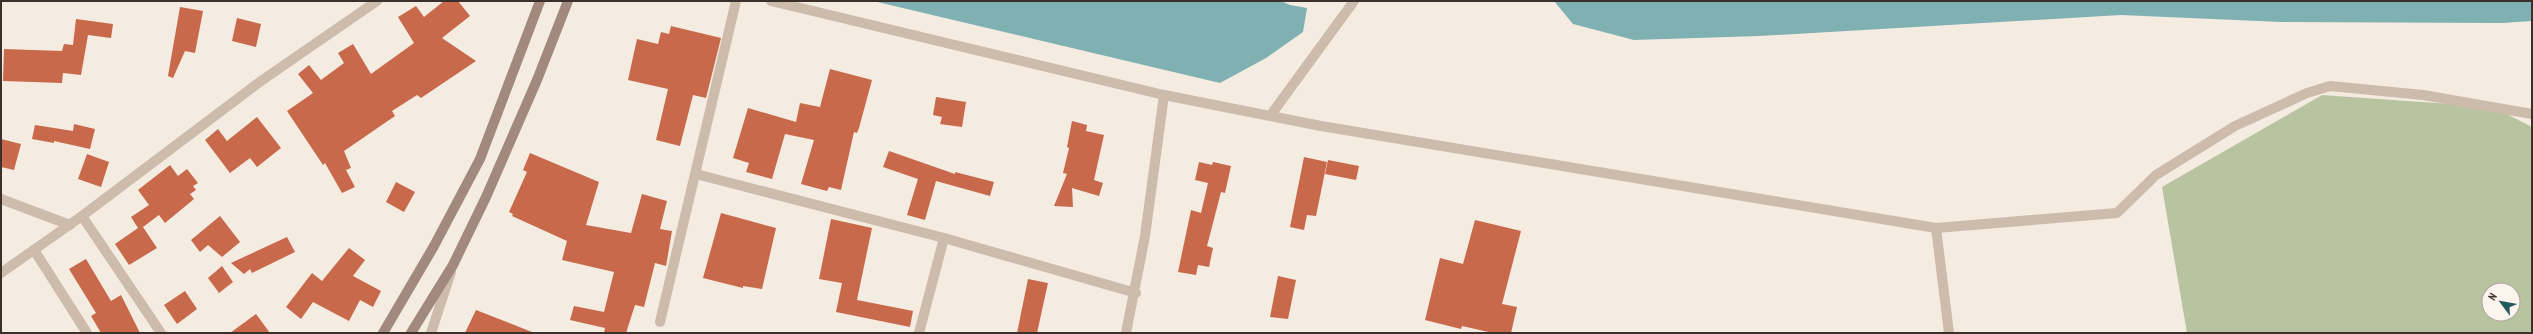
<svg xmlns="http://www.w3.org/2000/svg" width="2533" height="334" viewBox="0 0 2533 334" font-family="'PT Sans Narrow',sans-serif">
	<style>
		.green { fill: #b8c4a0; fill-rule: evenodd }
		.water { fill: #7fb0b2 }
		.building { fill: #c8694b }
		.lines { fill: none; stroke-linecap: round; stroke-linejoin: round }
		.service { stroke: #cdbbac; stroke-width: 10 }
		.minor { stroke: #cdbbac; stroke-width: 10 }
		.secondary { stroke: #a18a7d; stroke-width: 10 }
	</style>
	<rect width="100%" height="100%" fill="#f4ebe1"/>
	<path class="green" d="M2322,95L2493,107L2532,127V333H2187L2162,187ZM2489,290H2513V314H2489Z"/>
	<g class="water">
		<path d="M873,1H1281L1290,5L1307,8L1303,32L1266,58L1220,83Z"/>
		<path d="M1554,1H2532V21L2502,23L2281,22L2121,15L1759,36L1634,40L1573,24Z"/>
	</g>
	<g class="building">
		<path d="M444,1H458L470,16L442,38L476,61L421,98L417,95L392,111L395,116L344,151L351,168L346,170L355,187L342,193L325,163L323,165L287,111L313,93L298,74L309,65L321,80L344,63L338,53L353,44L371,74L414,43L398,17L416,6L424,17Z"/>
		<path d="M180,7L203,11L195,53L185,51L173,78L168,76Z"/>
		<path d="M237,18L261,24L256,47L232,41Z"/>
		<path d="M76,19L113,24L111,38L88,35L81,75L63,73L62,83L3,81L4,49L62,51L64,44L73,45Z"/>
		<path d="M671,26L721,38L706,98L693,95L680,146L656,140L668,89L628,80L637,39L658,44L661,32L669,34Z"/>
		<path d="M830,69L872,80L859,128L857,133L854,132L841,190L829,187L827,191L801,184L814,140L785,134L772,179L746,172L749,163L733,158L748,108L796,122L800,103L820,107Z"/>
		<path d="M936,97L966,102L962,127L940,124L942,117L933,115Z"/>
		<path d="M257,117L281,148L257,167L250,158L230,173L205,140L218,129L227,141Z"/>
		<path d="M1072,121L1087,125L1086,131L1104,135L1094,180L1103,183L1099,196L1072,188L1073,207L1054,206L1067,174L1063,173L1069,148L1067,147Z"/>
		<path d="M74,124L95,129L90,149L54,141V143L32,139L35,125L73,131Z"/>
		<path d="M1,139L21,144L14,170L1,167Z"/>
		<path d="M889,151L955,174V172L994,182L990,196L936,181L925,220L907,215L918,179L883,167Z"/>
		<path d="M530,153L599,182L586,225L631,233L642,194L667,201L660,229L672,231L666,266L655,263L644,307L635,305L626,333H604L605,328L570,320L574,306L604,312L614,272L562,260L567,241L512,216L513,214L509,212L527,172L523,170Z"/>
		<path d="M87,154L109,162L101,187L78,179Z"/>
		<path d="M1304,157L1327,162L1316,216L1307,215L1304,230L1290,227Z"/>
		<path d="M1328,160L1359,166L1356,180L1325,174Z"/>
		<path d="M1199,162L1212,165L1213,162L1231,166L1225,193L1221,192L1207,246L1213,248L1209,267L1198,265L1196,275L1178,272L1191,210L1201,213L1208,183L1195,180Z"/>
		<path d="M170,165L178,176L187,169L198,183L193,186L196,190L190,194L194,199L165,223L159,215L143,227L157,248L129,265L115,244L138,228L131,217L149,205L138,190Z"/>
		<path d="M396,182L415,192L404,212L386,202Z"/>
		<path d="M721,213L776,228L762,289L743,286V288L703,278Z"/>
		<path d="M220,216L240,242L222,257L208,245L200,252L191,240Z"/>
		<path d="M831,219L872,228L857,300L913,311L910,327L836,312L842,283L819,279Z"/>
		<path d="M1475,220L1521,231L1502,304L1517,307L1511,333H1493L1462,326L1461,329L1425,320L1440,258L1463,264Z"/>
		<path d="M287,237L295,252L252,273L250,269L244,274L231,263Z"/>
		<path d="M349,248L365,260L353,276L381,291L373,307L360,300L349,321L313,302L301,319L286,307L312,273L322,281Z"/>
		<path d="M86,259L111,301L121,295L140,333H101L91,316L96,313L69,269Z"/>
		<path d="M222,266L233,282L219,293L208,278Z"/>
		<path d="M1278,276L1296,280L1288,319L1270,317Z"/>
		<path d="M1028,279L1048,283L1037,333H1017Z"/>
		<path d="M185,291L197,309L177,324L164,305Z"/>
		<path d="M476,310L532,332V333H465Z"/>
		<path d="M256,314L270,333H230Z"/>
	</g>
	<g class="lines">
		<g class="service">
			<path d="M1936,228L2117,213L2156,175L2235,126L2307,93L2330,86L2423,95L2532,114"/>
			<path d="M919,333L944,238"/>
			<path d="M1126,333L1145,236L1164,95"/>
		</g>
		<g class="minor">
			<path d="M771,1L1164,95L1321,126L1936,228L1949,333"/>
			<path d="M1270,116L1354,1"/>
			<path d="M696,174L944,238L1136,293"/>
			<path d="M1,199L70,225"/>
			<path d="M82,216L161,333"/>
			<path d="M34,250L87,333"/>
			<path d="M1,273L82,216L261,81L377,1"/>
			<path d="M660,322L736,1"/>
			<path d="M431,333L451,272"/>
		</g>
		<g class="secondary">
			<path d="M383,333L434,246L480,159L540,1"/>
			<path d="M411,333L453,265L486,197L537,80L568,1"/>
		</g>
	</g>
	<rect width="2533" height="334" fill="none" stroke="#3b302b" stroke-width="4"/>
	<g transform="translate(2501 302) rotate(302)"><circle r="19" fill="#fbf5ee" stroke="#aea6a0"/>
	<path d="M0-3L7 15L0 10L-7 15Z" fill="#1f5a5e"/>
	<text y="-6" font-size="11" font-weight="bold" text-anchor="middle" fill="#3b302b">N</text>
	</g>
</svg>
